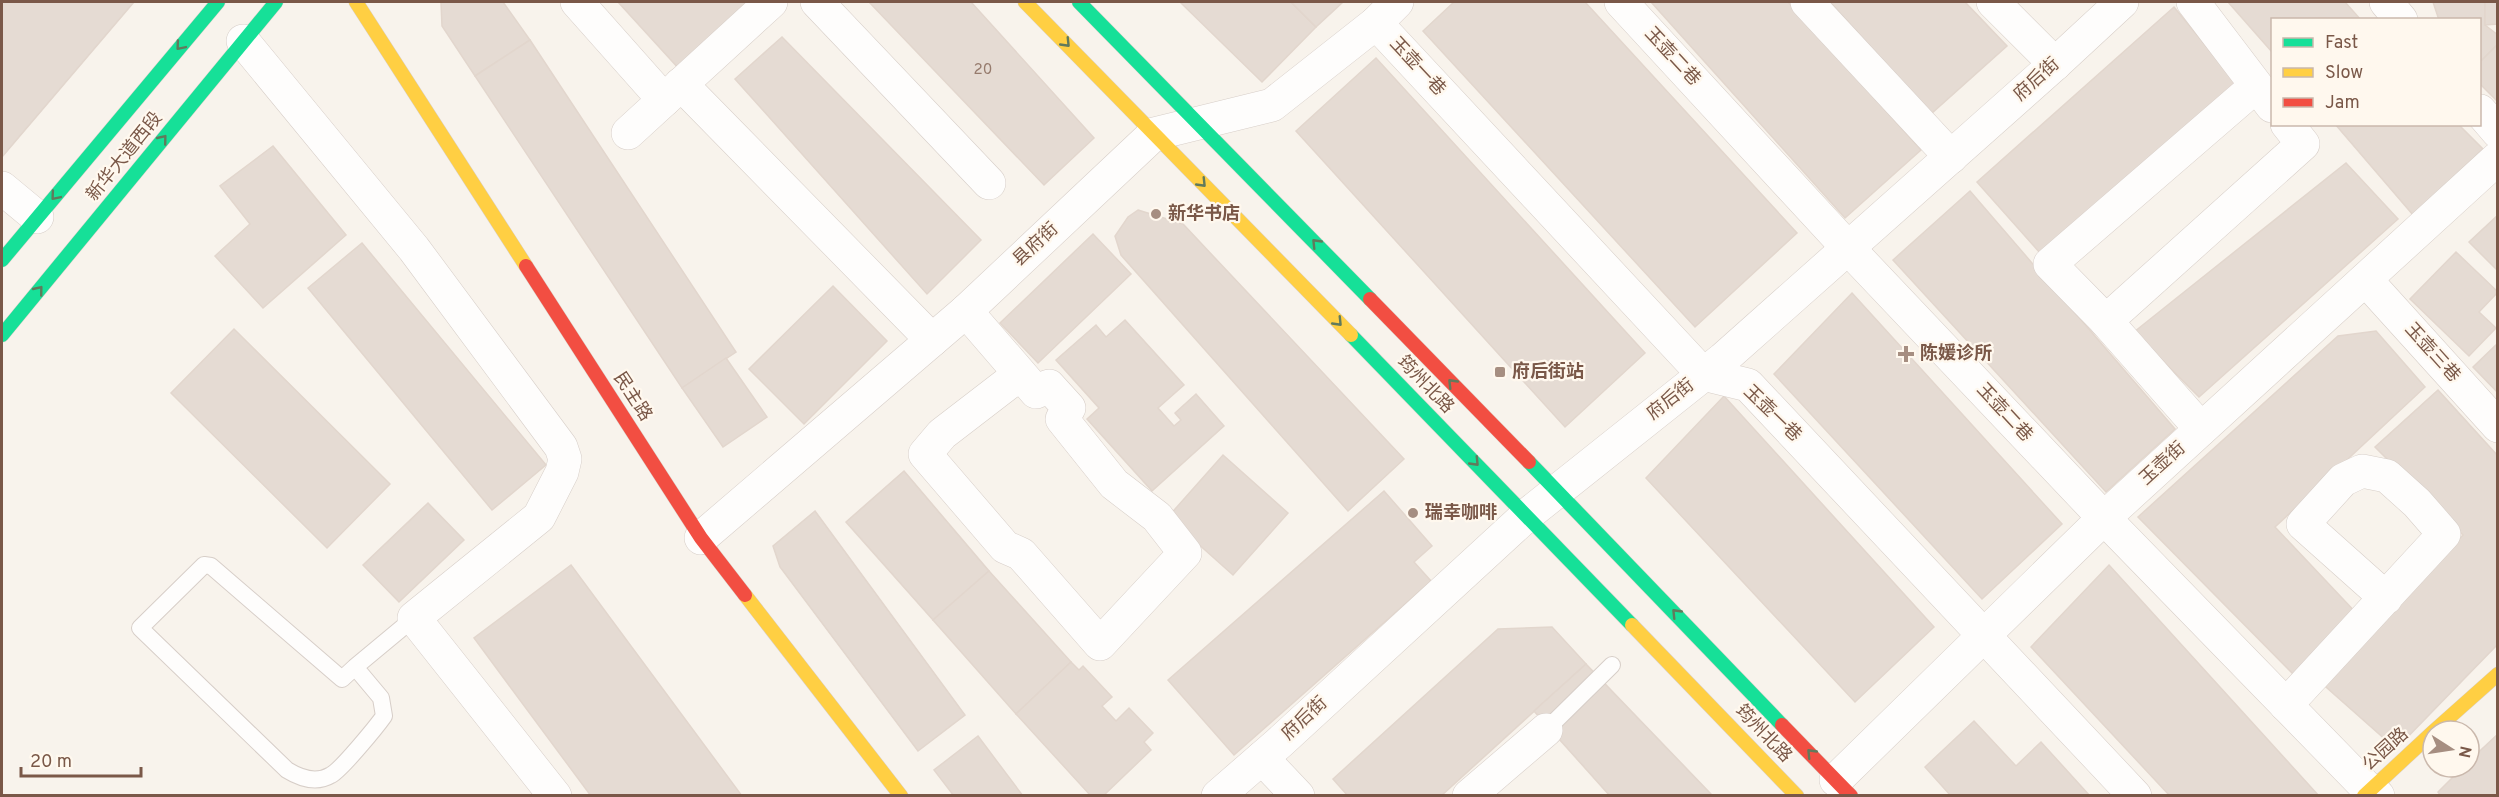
<svg xmlns="http://www.w3.org/2000/svg" width="2499" height="797" viewBox="0 0 2499 797" font-family="Overpass,'Noto Sans SC',sans-serif">
	<style>
		.building { fill: #e5dbd3; stroke: #e2d6cd; stroke-width: 1.5 }
		.lines { fill: none; stroke-linecap: round; stroke-linejoin: round }
		.lane-casing { stroke: #d7cec8; stroke-width: 18 }
		.street-casing { stroke: #d7cec8; stroke-width: 34 }
		.fast-casing { stroke: #d9d0c9; stroke-width: 15 }
		.slow-casing { stroke: #d9d0c9; stroke-width: 15 }
		.jam-casing { stroke: #d9d0c9; stroke-width: 15 }
		.lane { stroke: #fefdfc; stroke-width: 16 }
		.street { stroke: #fefdfc; stroke-width: 33 }
		.fast { stroke: #16e098; stroke-width: 14 }
		.slow { stroke: #ffcf43; stroke-width: 14 }
		.jam { stroke: #f24e42; stroke-width: 14 }
		.oneway { stroke: #617a5c }
		.poi-dot { fill: #a68e81; stroke: #fff8ee; stroke-width: 2 }
		.labels { text-anchor: middle; dominant-baseline: central; stroke-width: 4.5; stroke-linejoin: round; paint-order: stroke }
		.number-label { font-size: 15px; fill: #967b6d }
		.street-label { font-size: 18px; fill: #7a5848; stroke: #fff8ee }
		.poi-label { font-size: 18px; font-weight: bold; fill: #7a5848; stroke: #fff8ee; text-anchor: start }
	</style>
	<rect width="100%" height="100%" fill="#f8f3ec"/>
	<g class="building">
		<path d="M2,2H134L2,157Z"/>
		<path d="M441,2H503L530,40L475,76L442,26Z"/>
		<path d="M618,2H752L680,70Z"/>
		<path d="M869,2H971L1094,138L1044,185Z"/>
		<path d="M1180,2H1291L1316,27L1262,82Z"/>
		<path d="M1291,2H1343L1316,27Z"/>
		<path d="M1454,2H1585L1797,233L1695,327L1423,31Z"/>
		<path d="M1651,2H1788L1921,150L1845,218Z"/>
		<path d="M1830,2H1965L2007,46L1931,114Z"/>
		<path d="M2228,2H2345L2361,20H2272V52Z"/>
		<path d="M2433,2H2485V25L2498,35V44L2480,62V20H2439Z"/>
		<path d="M2485,2H2498V24L2485,25Z"/>
		<path d="M2174,7L2237,84L2040,253L1977,182Z"/>
		<path d="M782,37L981,240L927,294L735,79Z"/>
		<path d="M530,40L736,352L682,388L475,76Z"/>
		<path d="M2498,44V102L2480,84V62Z"/>
		<path d="M1376,58L1645,353L1565,427L1296,131Z"/>
		<path d="M2335,124H2458L2483,149L2413,215Z"/>
		<path d="M273,146L346,235L263,308L215,256L250,224L220,186Z"/>
		<path d="M2346,163L2398,219L2199,397L2134,332Z"/>
		<path d="M1970,191L2175,429L2106,492L1893,260Z"/>
		<path d="M1138,210L1183,224L1404,459L1348,511L1121,255L1115,236L1128,217Z"/>
		<path d="M2498,215V271L2469,242Z"/>
		<path d="M1093,234L1131,274L1038,363L1000,323Z"/>
		<path d="M362,243L546,465L492,510L308,288Z"/>
		<path d="M2456,252L2498,292L2479,312L2496,328L2469,356L2410,299Z"/>
		<path d="M833,286L887,341L804,424L749,369Z"/>
		<path d="M1852,293L2062,524L1982,599L1774,374Z"/>
		<path d="M1125,320L1184,385L1158,408L1174,426L1181,420L1175,413L1196,394L1224,426L1152,491L1087,419L1099,408L1056,360L1096,325L1106,337Z"/>
		<path d="M234,329L390,484L327,548L171,393Z"/>
		<path d="M2376,331L2425,387L2275,527L2359,616L2296,677L2138,517L2338,336Z"/>
		<path d="M2498,343V393L2473,367Z"/>
		<path d="M726,358L767,417L723,447L682,388Z"/>
		<path d="M2438,390L2498,456V644L2396,749L2318,680L2463,535L2375,447Z"/>
		<path d="M1724,396L1934,627L1855,702L1646,478Z"/>
		<path d="M1223,455L1288,513L1233,575L1168,517Z"/>
		<path d="M904,471L989,571L933,620L846,522Z"/>
		<path d="M1384,491L1432,546L1414,562L1431,581L1234,755L1168,680Z"/>
		<path d="M428,503L464,540L399,602L363,565Z"/>
		<path d="M815,511L965,715L918,751L780,567L773,546Z"/>
		<path d="M571,565L742,796H591L474,638Z"/>
		<path d="M2109,565L2319,796H2170L2031,647Z"/>
		<path d="M989,571L1071,662L1016,714L933,620Z"/>
		<path d="M1552,627L1586,664L1441,796H1348L1333,779L1498,629Z"/>
		<path d="M1071,662L1079,670L1083,666L1112,697L1102,706L1116,721L1129,708L1153,733L1144,742L1151,750L1103,796H1091L1016,714Z"/>
		<path d="M1586,664L1711,794L1610,796L1534,711Z"/>
		<path d="M1974,721L2016,766L2041,742L2090,796H1951L1925,767Z"/>
		<path d="M2498,734V796H2441L2438,792L2463,767H2469V761Z"/>
		<path d="M978,736L1023,796H954L934,770Z"/>
	</g>
	<g class="lines">
		<defs>
			<g id="lane">
				<path d="M355,667L342,679L211,566L204,565L140,628L287,770C300,778 316,784 331,775C341,770 377,726 384,716L381,698L355,667L414,618"/>
				<path d="M1546,730L1612,665"/>
			</g>
			<g id="street">
				<path d="M577,2L664,100"/>
				<path d="M817,2L989,183"/>
				<path d="M1621,2L1848,248L2104,518L2369,790L2378,796"/>
				<path d="M1807,2L1951,157"/>
				<path d="M1993,2L2055,64"/>
				<path d="M2193,2L2272,106"/>
				<path d="M2386,2L2401,20"/>
				<path d="M1376,23L1703,374L1748,385L2135,796"/>
				<path d="M243,41L414,249L561,447L565,459L562,472L539,517L414,618L555,796"/>
				<path d="M681,84L932,340"/>
				<path d="M2256,86L2050,264L2106,321L2303,144L2287,124"/>
				<path d="M2480,111L2498,132"/>
				<path d="M628,133L771,2"/>
				<path d="M2,188L37,217"/>
				<path d="M2366,280L2498,426"/>
				<path d="M966,311L1036,392L1049,386L1069,408L1062,419L1114,484L1157,517L1185,553L1100,644L1021,554L1005,547L925,454L942,434L1020,374"/>
				<path d="M2106,321L2201,429"/>
				<path d="M701,538L966,311L1154,134L1272,105L1376,23L1397,2"/>
				<path d="M2286,705L2444,534L2417,503L2387,476L2362,471L2343,480L2303,524L2386,598"/>
				<path d="M1262,758L1298,796"/>
				<path d="M1836,780L2104,518L2498,158"/>
				<path d="M1218,796L1279,743L1527,515L1723,359L2055,64L2122,2"/>
				<path d="M1469,796L1546,730"/>
			</g>
			<g id="fast">
				<path d="M1079,2L1370,299"/>
				<path d="M2,260L218,2"/>
				<path d="M2,335L276,2"/>
				<path d="M1351,335L1632,625"/>
				<path d="M1529,462L1782,725"/>
			</g>
			<g id="slow">
				<path d="M356,2L526,266"/>
				<path d="M1025,2L1351,335"/>
				<path d="M745,595L901,796"/>
				<path d="M1632,625L1797,796"/>
				<path d="M2434,731L2498,674"/>
				<path d="M2364,796L2433,732"/>
			</g>
			<g id="jam">
				<path d="M526,266L701,538L745,595"/>
				<path d="M1370,299L1529,462"/>
				<path d="M1782,725L1851,796"/>
			</g>
		</defs>
		<use href="#lane" class="lane-casing"/>
		<use href="#street" class="street-casing"/>
		<use href="#fast" class="fast-casing"/>
		<use href="#slow" class="slow-casing"/>
		<use href="#jam" class="jam-casing"/>
		<use href="#lane" class="lane"/>
		<use href="#street" class="street"/>
		<use href="#fast" class="fast"/>
		<use href="#slow" class="slow"/>
		<use href="#jam" class="jam"/>
	</g>
	<defs><path id="oneway-chevron" d="M-2-3.5L2.5 0L-2 3.5" fill="none" stroke-width="1.6" stroke-linecap="round" stroke-linejoin="round" transform="scale(1.5)"/></defs>
	<g class="oneway">
		<use href="#oneway-chevron" transform="translate(1066 43) rotate(46)"/>
		<use href="#oneway-chevron" transform="translate(180 46) rotate(130)"/>
		<use href="#oneway-chevron" transform="translate(163 139) rotate(-51)"/>
		<use href="#oneway-chevron" transform="translate(1202 183) rotate(46)"/>
		<use href="#oneway-chevron" transform="translate(55 196) rotate(130)"/>
		<use href="#oneway-chevron" transform="translate(1316 243) rotate(-134)"/>
		<use href="#oneway-chevron" transform="translate(39 290) rotate(-51)"/>
		<use href="#oneway-chevron" transform="translate(1338 322) rotate(46)"/>
		<use href="#oneway-chevron" transform="translate(1452 383) rotate(-134)"/>
		<use href="#oneway-chevron" transform="translate(1475 462) rotate(46)"/>
		<use href="#oneway-chevron" transform="translate(1676 613) rotate(-134)"/>
		<use href="#oneway-chevron" transform="translate(1811 753) rotate(-134)"/>
	</g>
	<g class="poi-dot">
		<circle cx="1156" cy="214" r="6"/>
		<path d="M1903 345h6v6h6v6h-6v6h-6v-6h-6v-6h6z"/>
		<rect x="1494" y="366" width="12" height="12" rx="3"/>
		<circle cx="1413" cy="513" r="6"/>
	</g>
	<g class="labels">
		<g class="number-label">
			<text x="983" y="70">20</text>
		</g>
		<g class="street-label">
			<text transform="translate(1672 57) rotate(47)">玉壶二巷</text>
			<text transform="translate(1417 67) rotate(47)">玉壶一巷</text>
			<text transform="translate(2037 80) rotate(-42)">府后街</text>
			<text transform="translate(125 157) rotate(-51)">新华大道西段</text>
			<text transform="translate(1036 245) rotate(-43)">县府街</text>
			<text transform="translate(2432 353) rotate(48)">玉壶三巷</text>
			<text transform="translate(1425 385) rotate(46)">筠州北路</text>
			<text transform="translate(632 397) rotate(57)">民主路</text>
			<text transform="translate(1671 400) rotate(-38)">府后街</text>
			<text transform="translate(2004 413) rotate(47)">玉壶二巷</text>
			<text transform="translate(1772 414) rotate(44)">玉壶一巷</text>
			<text transform="translate(2163 464) rotate(-42)">玉壶街</text>
			<text transform="translate(1305 719) rotate(-43)">府后街</text>
			<text transform="translate(1763 734) rotate(46)">筠州北路</text>
			<text transform="translate(2386 750) rotate(-42)">公园路</text>
		</g>
		<g class="poi-label">
			<text x="1168" y="214">新华书店</text>
			<text x="1920" y="354">陈媛诊所</text>
			<text x="1512" y="372">府后街站</text>
			<text x="1425" y="513">瑞幸咖啡</text>
		</g>
	</g>
	<rect width="2499" height="797" fill="none" stroke="#7a5848" stroke-width="6"/>
	<rect x="2271" y="18" width="210" height="108" fill="#fff8ee" stroke="#cab8ac" stroke-width="1.5"/>
	<rect x="2283" y="38" width="30" height="9" fill="#16e098" stroke="#cab8ac" stroke-width="1.5"/>
	<text x="2325" y="48" font-size="18" fill="#7a5848">Fast</text>
	<rect x="2283" y="68" width="30" height="9" fill="#ffcf43" stroke="#cab8ac" stroke-width="1.5"/>
	<text x="2325" y="78" font-size="18" fill="#7a5848">Slow</text>
	<rect x="2283" y="98" width="30" height="9" fill="#f24e42" stroke="#cab8ac" stroke-width="1.5"/>
	<text x="2325" y="108" font-size="18" fill="#7a5848">Jam</text>
	<g transform="translate(2451 749) rotate(102)"><circle r="28" fill="#fff8ee" stroke="#cab8ac" stroke-width="1.5"/>
	<path d="M0-4.5L10 22L0 15L-10 22Z" fill="#a68e81"/>
	<text y="-9" font-size="16" font-weight="bold" text-anchor="middle" fill="#7a5848">N</text>
	</g>
	<path d="M21 767v9h120v-9" fill="none" stroke="#7a5848" stroke-width="3"/>
	<text x="30" y="767" font-size="18" fill="#7a5848" stroke="#fff8ee" stroke-width="4.5" paint-order="stroke">20 m</text>
</svg>
